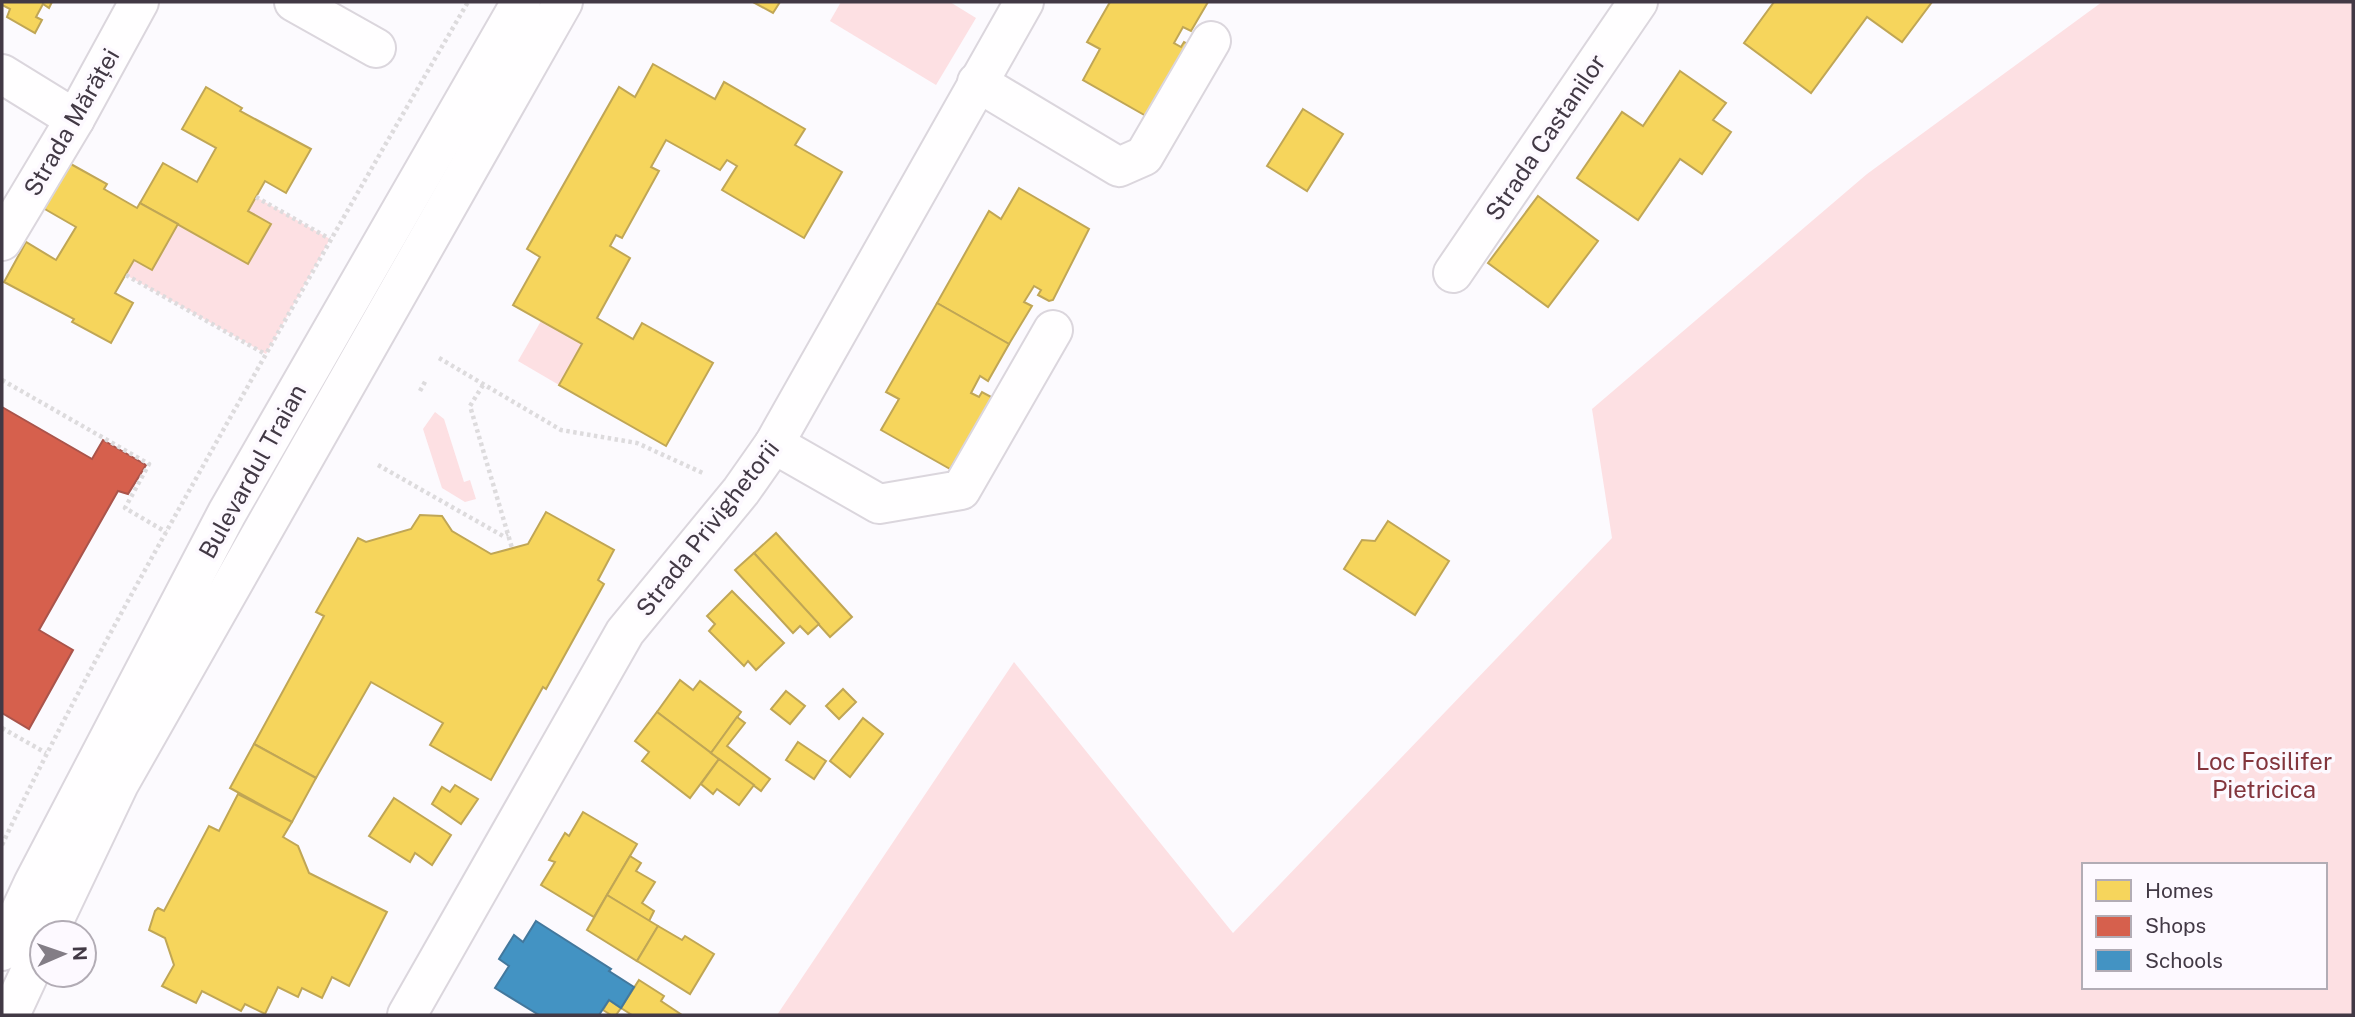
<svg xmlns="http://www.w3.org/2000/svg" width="2355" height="1017" viewBox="0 0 2355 1017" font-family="'Public Sans',sans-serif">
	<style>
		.green { fill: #fde0e3; fill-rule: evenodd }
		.homes { fill: #f6d55c; stroke: #c0a655; stroke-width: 2 }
		.shops { fill: #d6604d; stroke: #aa544b; stroke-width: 2 }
		.schools { fill: #4393c3; stroke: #43789d; stroke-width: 2 }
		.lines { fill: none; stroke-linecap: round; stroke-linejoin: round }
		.minor-casing { stroke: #dbd6dd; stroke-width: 42 }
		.major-casing { stroke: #dbd6dd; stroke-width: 42 }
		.path { stroke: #dddbdd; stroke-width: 4.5; stroke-dasharray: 3.5 3.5; stroke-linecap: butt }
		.minor { stroke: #fffeff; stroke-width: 38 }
		.major { stroke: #fffeff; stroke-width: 38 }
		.labels { text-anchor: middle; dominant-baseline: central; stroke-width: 7; stroke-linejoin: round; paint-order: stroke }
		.street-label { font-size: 24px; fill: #423945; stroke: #fdf9ff }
		.park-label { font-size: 24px; fill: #83353d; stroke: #fdf9ff }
	</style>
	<rect width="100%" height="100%" fill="#fcfafe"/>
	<g class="green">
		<path d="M841,2H950L976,18L936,85L830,21Z"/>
		<path d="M2102,2H2353V1015H777L1014,662L1233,933L1612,538L1592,409L1867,174ZM2084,865H2325V987H2084Z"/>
		<path d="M256,197L330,239L266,354L126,275L133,261L153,269L178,223L271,224L248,211Z"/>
		<path d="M541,321L582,344L559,385L518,361Z"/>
		<path d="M435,412L444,419L464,482L470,480L476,499L465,502L442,488L423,429Z"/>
	</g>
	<g class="homes">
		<path d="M2,2H52L49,8L43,4L36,17L42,20L35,33L7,17L10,9L2,5Z"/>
		<path d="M753,2H780L773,13Z"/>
		<path d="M1110,2H1208L1191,31L1183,27L1174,43L1181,47L1184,42L1195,48L1153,120L1083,80L1100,49L1087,42Z"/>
		<path d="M1774,2H1932L1902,42L1867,17L1811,93L1744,43Z"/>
		<path d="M653,64L715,99L724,82L805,129L795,145L842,172L804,238L722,190L737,166L727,160L720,170L666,140L651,167L659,171L622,238L616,235L610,246L630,258L597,318L633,339L642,323L713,363L666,446L559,385L582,344L513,305L540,257L527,249L619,87L635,97Z"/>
		<path d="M1680,71L1726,103L1713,120L1731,132L1702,174L1680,159L1638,220L1577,178L1622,112L1643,126Z"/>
		<path d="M206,87L242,108L240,111L311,149L286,193L265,181L248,211L271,224L248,264L140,203L163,163L197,182L216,148L182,129Z"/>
		<path d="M1303,109L1343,134L1307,191L1267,166Z"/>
		<path d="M69,163L107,184L104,189L137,208L140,203L178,224L152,270L134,260L115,293L133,303L111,343L72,322L74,319L4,282L26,242L56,260L76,227L43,208Z"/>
		<path d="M1019,188L1089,229L1053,300L1049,301L1038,295L1041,290L1034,286L1024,302L1032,306L1009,344L937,303L989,211L1001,219Z"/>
		<path d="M1538,196L1598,241L1548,307L1488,263Z"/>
		<path d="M937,303L1009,344L988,381L980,376L971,393L979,397L982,392L993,398L950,469L881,430L899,399L886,392Z"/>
		<path d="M546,512L614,550L598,580L604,584L546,689L543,687L491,780L430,745L443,723L371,682L316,778L254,744L324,616L316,612L358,538L366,542L411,529L420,515L442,516L452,531L491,554L528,544Z"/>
		<path d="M1388,521L1449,561L1415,615L1344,569L1362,540L1375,541Z"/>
		<path d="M776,533L852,617L830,637L754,553Z"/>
		<path d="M754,553L819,624L808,634L800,626L793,633L735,570Z"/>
		<path d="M732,591L784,643L756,670L748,661L744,666L709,631L715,624L707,616Z"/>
		<path d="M680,680L693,690L700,681L741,712L711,753L657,712Z"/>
		<path d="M843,689L856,702L839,719L826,706Z"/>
		<path d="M786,691L805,706L790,724L771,709Z"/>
		<path d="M657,712L719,759L690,798L642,761L649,752L635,741Z"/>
		<path d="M737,717L745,723L727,746L770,779L761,791L711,753Z"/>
		<path d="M863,718L883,734L850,777L830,761Z"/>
		<path d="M798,742L826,761L814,779L786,760Z"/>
		<path d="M254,744L316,778L292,822L230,788Z"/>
		<path d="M719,759L754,785L739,805L717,789L713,794L701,784Z"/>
		<path d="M455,785L478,799L461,824L432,804L442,787L450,792Z"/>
		<path d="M238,794L292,822L283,837L298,846L309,873L387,912L349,986L332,977L322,998L302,988L298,997L278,987L265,1014L245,1004L241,1011L202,991L196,1003L162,986L174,965L165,938L149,930L155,911L158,908L164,911L209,826L219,831Z"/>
		<path d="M394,798L451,835L432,865L415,853L410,862L369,836Z"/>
		<path d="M583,812L637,844L594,917L541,885L555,862L549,860L565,833L569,836Z"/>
		<path d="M630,856L641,863L636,871L655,882L642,903L654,911L649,921L607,895Z"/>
		<path d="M607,895L658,926L637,961L587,930Z"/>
		<path d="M658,926L682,940L685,936L714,954L690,994L637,961Z"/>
		<path d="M639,980L664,996L661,1001L682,1015H632L621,1008Z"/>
		<path d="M609,1000L621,1008L616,1015H611L603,1010Z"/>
	</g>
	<path class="shops" d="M2,407L92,459L103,440L146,465L128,494L118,491L39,630L73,650L29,729L2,713Z"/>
	<path class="schools" d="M536,921L611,969L609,971L634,987L621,1008L609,1000L599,1015H539L495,988L509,966L499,959L514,935L523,942Z"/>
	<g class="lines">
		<defs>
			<g id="minor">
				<path d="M294,2L376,48"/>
				<path d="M2,74L75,119"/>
				<path d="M977,82L1119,167L1144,156L1211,41"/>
				<path d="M2,241L75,119L139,2"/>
				<path d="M1453,273L1638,2"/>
				<path d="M774,444L879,504L961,490L1053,330"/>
				<path d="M407,1015L625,632L741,491L774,444L1024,2"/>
			</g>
			<g id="major">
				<path d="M48,933L119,784L563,2"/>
				<path d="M2,951L33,884L227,513L521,2"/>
				<path d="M10,1015L42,946"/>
			</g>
		</defs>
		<use href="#minor" class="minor-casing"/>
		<use href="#major" class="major-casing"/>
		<g class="path">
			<path d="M256,197L330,239"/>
			<path d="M126,275L265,354"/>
			<path d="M439,358L561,430L637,443L705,474"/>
			<path d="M2,380L149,464L125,508L166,532"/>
			<path d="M483,385L470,406L512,548"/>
			<path d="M420,391L426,380"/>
			<path d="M378,465L503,536L508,534"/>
			<path d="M2,728L46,753"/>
			<path d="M2,845C63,716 133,591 203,466C290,311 378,156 468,2"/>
		</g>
		<use href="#minor" class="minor"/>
		<use href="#major" class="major"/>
	</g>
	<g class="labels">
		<g class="street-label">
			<text transform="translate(71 122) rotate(-60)">Strada Mărăței</text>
			<text transform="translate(1545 137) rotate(-56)">Strada Castanilor</text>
			<text transform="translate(252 471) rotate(-61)">Bulevardul Traian</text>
			<text transform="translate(707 528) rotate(-52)">Strada Privighetorii</text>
		</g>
		<g class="park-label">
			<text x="2264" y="761">Loc Fosilifer<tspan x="2264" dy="28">Pietricica</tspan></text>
		</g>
	</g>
	<rect width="2355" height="1017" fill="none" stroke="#423945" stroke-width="7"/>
	<rect x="2082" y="863" width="245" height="126" fill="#fdf9ff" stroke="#b2acb5" stroke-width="2"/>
	<rect x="2096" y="880" width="35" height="21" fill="#f6d55c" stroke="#b2acb5" stroke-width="2"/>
	<text x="2145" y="898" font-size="21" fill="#423945">Homes</text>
	<rect x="2096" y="916" width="35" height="21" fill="#d6604d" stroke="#b2acb5" stroke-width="2"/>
	<text x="2145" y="933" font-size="21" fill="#423945">Shops</text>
	<rect x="2096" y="950" width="35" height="21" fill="#4393c3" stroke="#b2acb5" stroke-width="2"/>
	<text x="2145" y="968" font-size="21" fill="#423945">Schools</text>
	<g transform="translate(63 954) rotate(88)"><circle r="33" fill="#fdf9ff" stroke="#b2acb5" stroke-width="2"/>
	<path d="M0-5L12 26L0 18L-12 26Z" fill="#837d86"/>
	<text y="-10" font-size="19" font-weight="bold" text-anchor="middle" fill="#423945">N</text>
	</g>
</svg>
